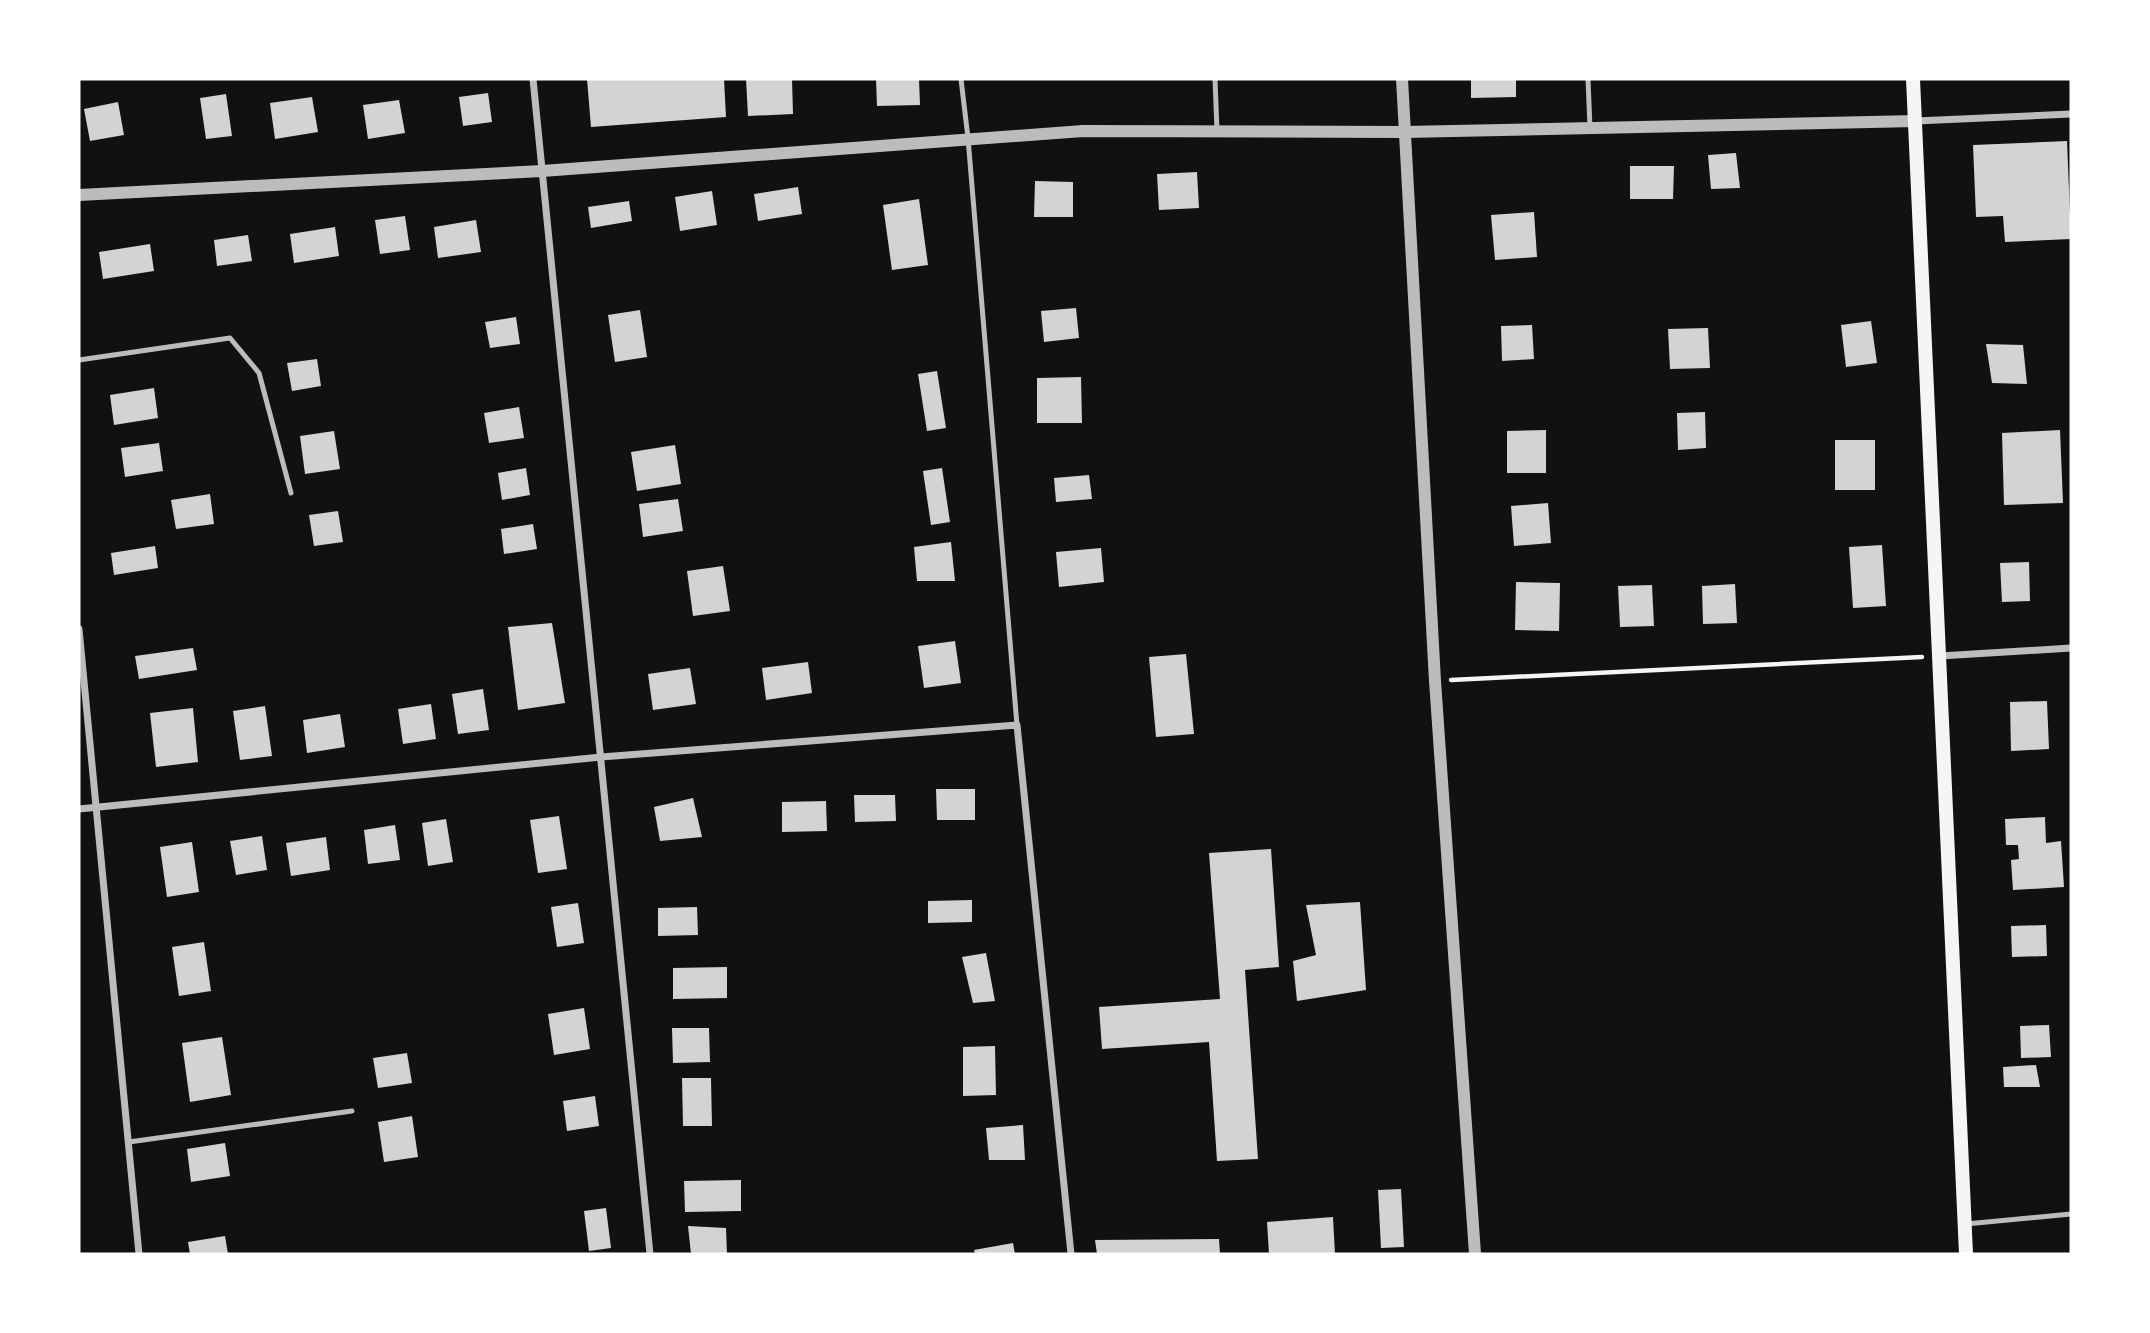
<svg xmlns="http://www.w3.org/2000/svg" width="2150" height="1333" viewBox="0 0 2150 1333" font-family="Roboto,sans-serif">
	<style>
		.building { fill: #d3d3d3 }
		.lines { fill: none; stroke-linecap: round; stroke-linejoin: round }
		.path { stroke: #f5f5f5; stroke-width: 4.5 }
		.service { stroke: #bcbcbc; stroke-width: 5 }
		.minor { stroke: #bcbcbc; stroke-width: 7 }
		.tertiary { stroke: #bcbcbc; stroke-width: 12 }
		.secondary { stroke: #f5f5f5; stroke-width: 14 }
	</style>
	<rect width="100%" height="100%" fill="#111"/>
	<g class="building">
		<path d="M587,79H724L726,117L591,127Z"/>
		<path d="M746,79H792L793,114L748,116Z"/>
		<path d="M876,79H919L920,105L877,106Z"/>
		<path d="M1471,79H1516V97L1471,98Z"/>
		<path d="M488,93L492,122L463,126L459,97Z"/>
		<path d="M226,94L232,136L206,139L200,98Z"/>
		<path d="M312,97L318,132L275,139L270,103Z"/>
		<path d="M399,100L405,133L368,139L363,105Z"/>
		<path d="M118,102L124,135L90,141L84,109Z"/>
		<path d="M2067,141L2071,239L2005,242L2003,216L1976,217L1973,145Z"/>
		<path d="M1736,153L1740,188L1711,189L1708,155Z"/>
		<path d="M1630,166H1674L1673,199H1630Z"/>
		<path d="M1197,172L1199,208L1159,210L1157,174Z"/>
		<path d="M1035,181L1073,182V217H1034Z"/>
		<path d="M798,187L802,214L758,221L754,194Z"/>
		<path d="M712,191L717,225L680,231L675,197Z"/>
		<path d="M919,199L928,265L892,270L883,205Z"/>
		<path d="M629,201L632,221L591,228L588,207Z"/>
		<path d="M1534,212L1537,257L1495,260L1491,215Z"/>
		<path d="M405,216L410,250L380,254L375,220Z"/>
		<path d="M476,220L481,252L438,258L434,227Z"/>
		<path d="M335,227L339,256L294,263L290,234Z"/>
		<path d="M248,235L252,261L217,266L214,240Z"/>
		<path d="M150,244L154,271L103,279L99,252Z"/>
		<path d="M1076,308L1079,338L1044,342L1041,311Z"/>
		<path d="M640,310L647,357L615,362L608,315Z"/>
		<path d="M516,317L520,344L490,348L485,322Z"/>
		<path d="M1871,321L1877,363L1846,367L1841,325Z"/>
		<path d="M1532,325L1534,359L1502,361L1501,326Z"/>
		<path d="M1708,328L1710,368L1670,369L1668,329Z"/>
		<path d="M1986,344L2023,345L2027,384L1992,383Z"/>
		<path d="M317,359L321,386L292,391L287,363Z"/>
		<path d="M937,371L946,428L927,431L918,374Z"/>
		<path d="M1081,377L1082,423H1037V378Z"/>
		<path d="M154,388L158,418L114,425L110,395Z"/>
		<path d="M519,407L524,438L489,443L484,413Z"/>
		<path d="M1705,412L1706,448L1678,450L1677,413Z"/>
		<path d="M1546,430V473H1507V431Z"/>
		<path d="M2060,430L2063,503L2004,505L2002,433Z"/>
		<path d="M334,431L340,469L305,474L300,436Z"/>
		<rect x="1835" y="440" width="40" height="50"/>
		<path d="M159,443L163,471L125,477L121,448Z"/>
		<path d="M675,445L681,484L637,491L631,452Z"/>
		<path d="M526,468L530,495L502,500L498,473Z"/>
		<path d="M942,468L950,522L931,525L923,471Z"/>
		<path d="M1089,475L1092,499L1056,502L1054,478Z"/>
		<path d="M210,494L214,524L176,529L171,500Z"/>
		<path d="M678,499L683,531L643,537L639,504Z"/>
		<path d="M1548,503L1551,543L1514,546L1511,506Z"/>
		<path d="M338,511L343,542L314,546L309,515Z"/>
		<path d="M533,524L537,549L504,554L501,529Z"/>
		<path d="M951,542L955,581H917L914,547Z"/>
		<path d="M1882,545L1886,606L1853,608L1849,547Z"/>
		<path d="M155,546L158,568L114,575L111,553Z"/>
		<path d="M1101,548L1104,582L1059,587L1056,552Z"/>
		<path d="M2029,562L2030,601L2002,602L2000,563Z"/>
		<path d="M723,566L730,611L693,616L687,571Z"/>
		<path d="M1516,582L1560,583L1559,631L1515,630Z"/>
		<path d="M1735,584L1737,623L1703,624L1702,586Z"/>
		<path d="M1652,585L1654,626L1620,627L1618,586Z"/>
		<path d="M552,623L565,703L518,710L508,627Z"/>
		<path d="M955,641L961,683L924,688L918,646Z"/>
		<path d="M193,648L197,670L139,679L135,656Z"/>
		<path d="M1186,654L1194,734L1156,737L1149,657Z"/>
		<path d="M808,662L812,693L766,700L762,668Z"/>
		<path d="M690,668L696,704L653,710L648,674Z"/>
		<path d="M483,689L489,730L458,734L452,694Z"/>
		<path d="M2047,701L2049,749L2011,751L2010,702Z"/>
		<path d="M431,704L436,739L403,744L398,709Z"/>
		<path d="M265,706L272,756L240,760L233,711Z"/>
		<path d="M193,708L198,762L156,767L150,713Z"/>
		<path d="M340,714L345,747L307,753L303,720Z"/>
		<path d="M936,789H975V820H937Z"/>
		<path d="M854,795H895L896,821L855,822Z"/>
		<path d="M693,798L702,837L660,841L654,807Z"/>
		<path d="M826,801L827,831L782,832V802Z"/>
		<path d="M559,816L567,869L538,873L530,820Z"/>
		<path d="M2045,817L2046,843L2061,841L2064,887L2013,890L2011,860L2019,859L2018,845H2006L2005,819Z"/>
		<path d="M446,819L453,862L428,866L422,823Z"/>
		<path d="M395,825L400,860L368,864L364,830Z"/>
		<path d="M262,836L267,870L236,875L230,841Z"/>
		<path d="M326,837L330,870L291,876L286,843Z"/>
		<path d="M192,842L199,892L167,897L160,847Z"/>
		<path d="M1271,849L1279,967L1245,970L1258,1159L1217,1161L1209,1042L1102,1049L1099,1007L1220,999L1209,853Z"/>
		<path d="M972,900V922L928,923V901Z"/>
		<path d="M1360,902L1366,990L1297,1001L1293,961L1316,955L1306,905Z"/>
		<path d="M578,903L584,943L557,947L551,907Z"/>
		<path d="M697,907L698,935L658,936V908Z"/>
		<path d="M2046,925L2047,956L2012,957L2011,926Z"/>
		<path d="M204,942L211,991L179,996L172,947Z"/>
		<path d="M986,953L995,1001L973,1003L962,957Z"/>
		<path d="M727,967V998L673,999V968Z"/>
		<path d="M584,1008L590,1049L554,1055L548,1014Z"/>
		<path d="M2049,1025L2051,1057L2021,1058L2020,1026Z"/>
		<path d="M672,1028H709L710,1062L673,1063Z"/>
		<path d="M222,1037L231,1095L190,1102L182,1043Z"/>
		<path d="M995,1046L996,1095L963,1096V1047Z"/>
		<path d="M407,1053L412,1083L378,1088L373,1058Z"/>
		<path d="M2036,1065L2040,1087H2004L2003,1067Z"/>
		<path d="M682,1078H711L712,1126H683Z"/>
		<path d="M595,1096L599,1126L567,1131L563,1101Z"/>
		<path d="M412,1116L418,1157L384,1162L378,1122Z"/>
		<path d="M1023,1125L1025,1160H989L986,1128Z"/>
		<path d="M225,1143L230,1176L191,1182L187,1149Z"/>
		<path d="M741,1180V1211L685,1212L684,1181Z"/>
		<path d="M1401,1189L1404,1247L1381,1248L1378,1190Z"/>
		<path d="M606,1208L611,1248L589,1251L584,1211Z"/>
		<path d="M1333,1217L1335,1254H1269L1267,1222Z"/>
		<path d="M688,1226L726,1228L727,1254H691Z"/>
		<path d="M225,1236L228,1254H190L188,1242Z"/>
		<path d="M1219,1239L1220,1254H1097L1095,1240Z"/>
		<path d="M1013,1243L1015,1254H975L974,1250Z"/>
	</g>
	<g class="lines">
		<path class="path" d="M1451,680L1922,657"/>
		<g class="service">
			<path d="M961,79L968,138L1017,725"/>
			<path d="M1215,79L1217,131"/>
			<path d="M1588,79L1590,128"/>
			<path d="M79,360L230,338L259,373L291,493"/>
			<path d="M129,1142L352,1111"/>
			<path d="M1966,1224L2071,1214"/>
		</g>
		<g class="minor">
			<path d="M533,79L650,1254"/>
			<path d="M1916,121L2071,114"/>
			<path d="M79,629L139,1254"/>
			<path d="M1940,656L2071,648"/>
			<path d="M79,809L601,757L1017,725L1071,1254"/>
		</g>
		<g class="tertiary">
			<path d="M1402,79L1435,681L1475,1254"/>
			<path d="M79,195L542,171L1083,131L1405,132L1916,121"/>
		</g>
		<path class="secondary" d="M1913,79L1966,1254"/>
	</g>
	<rect width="2150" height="1333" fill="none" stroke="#ffffff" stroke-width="161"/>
</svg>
